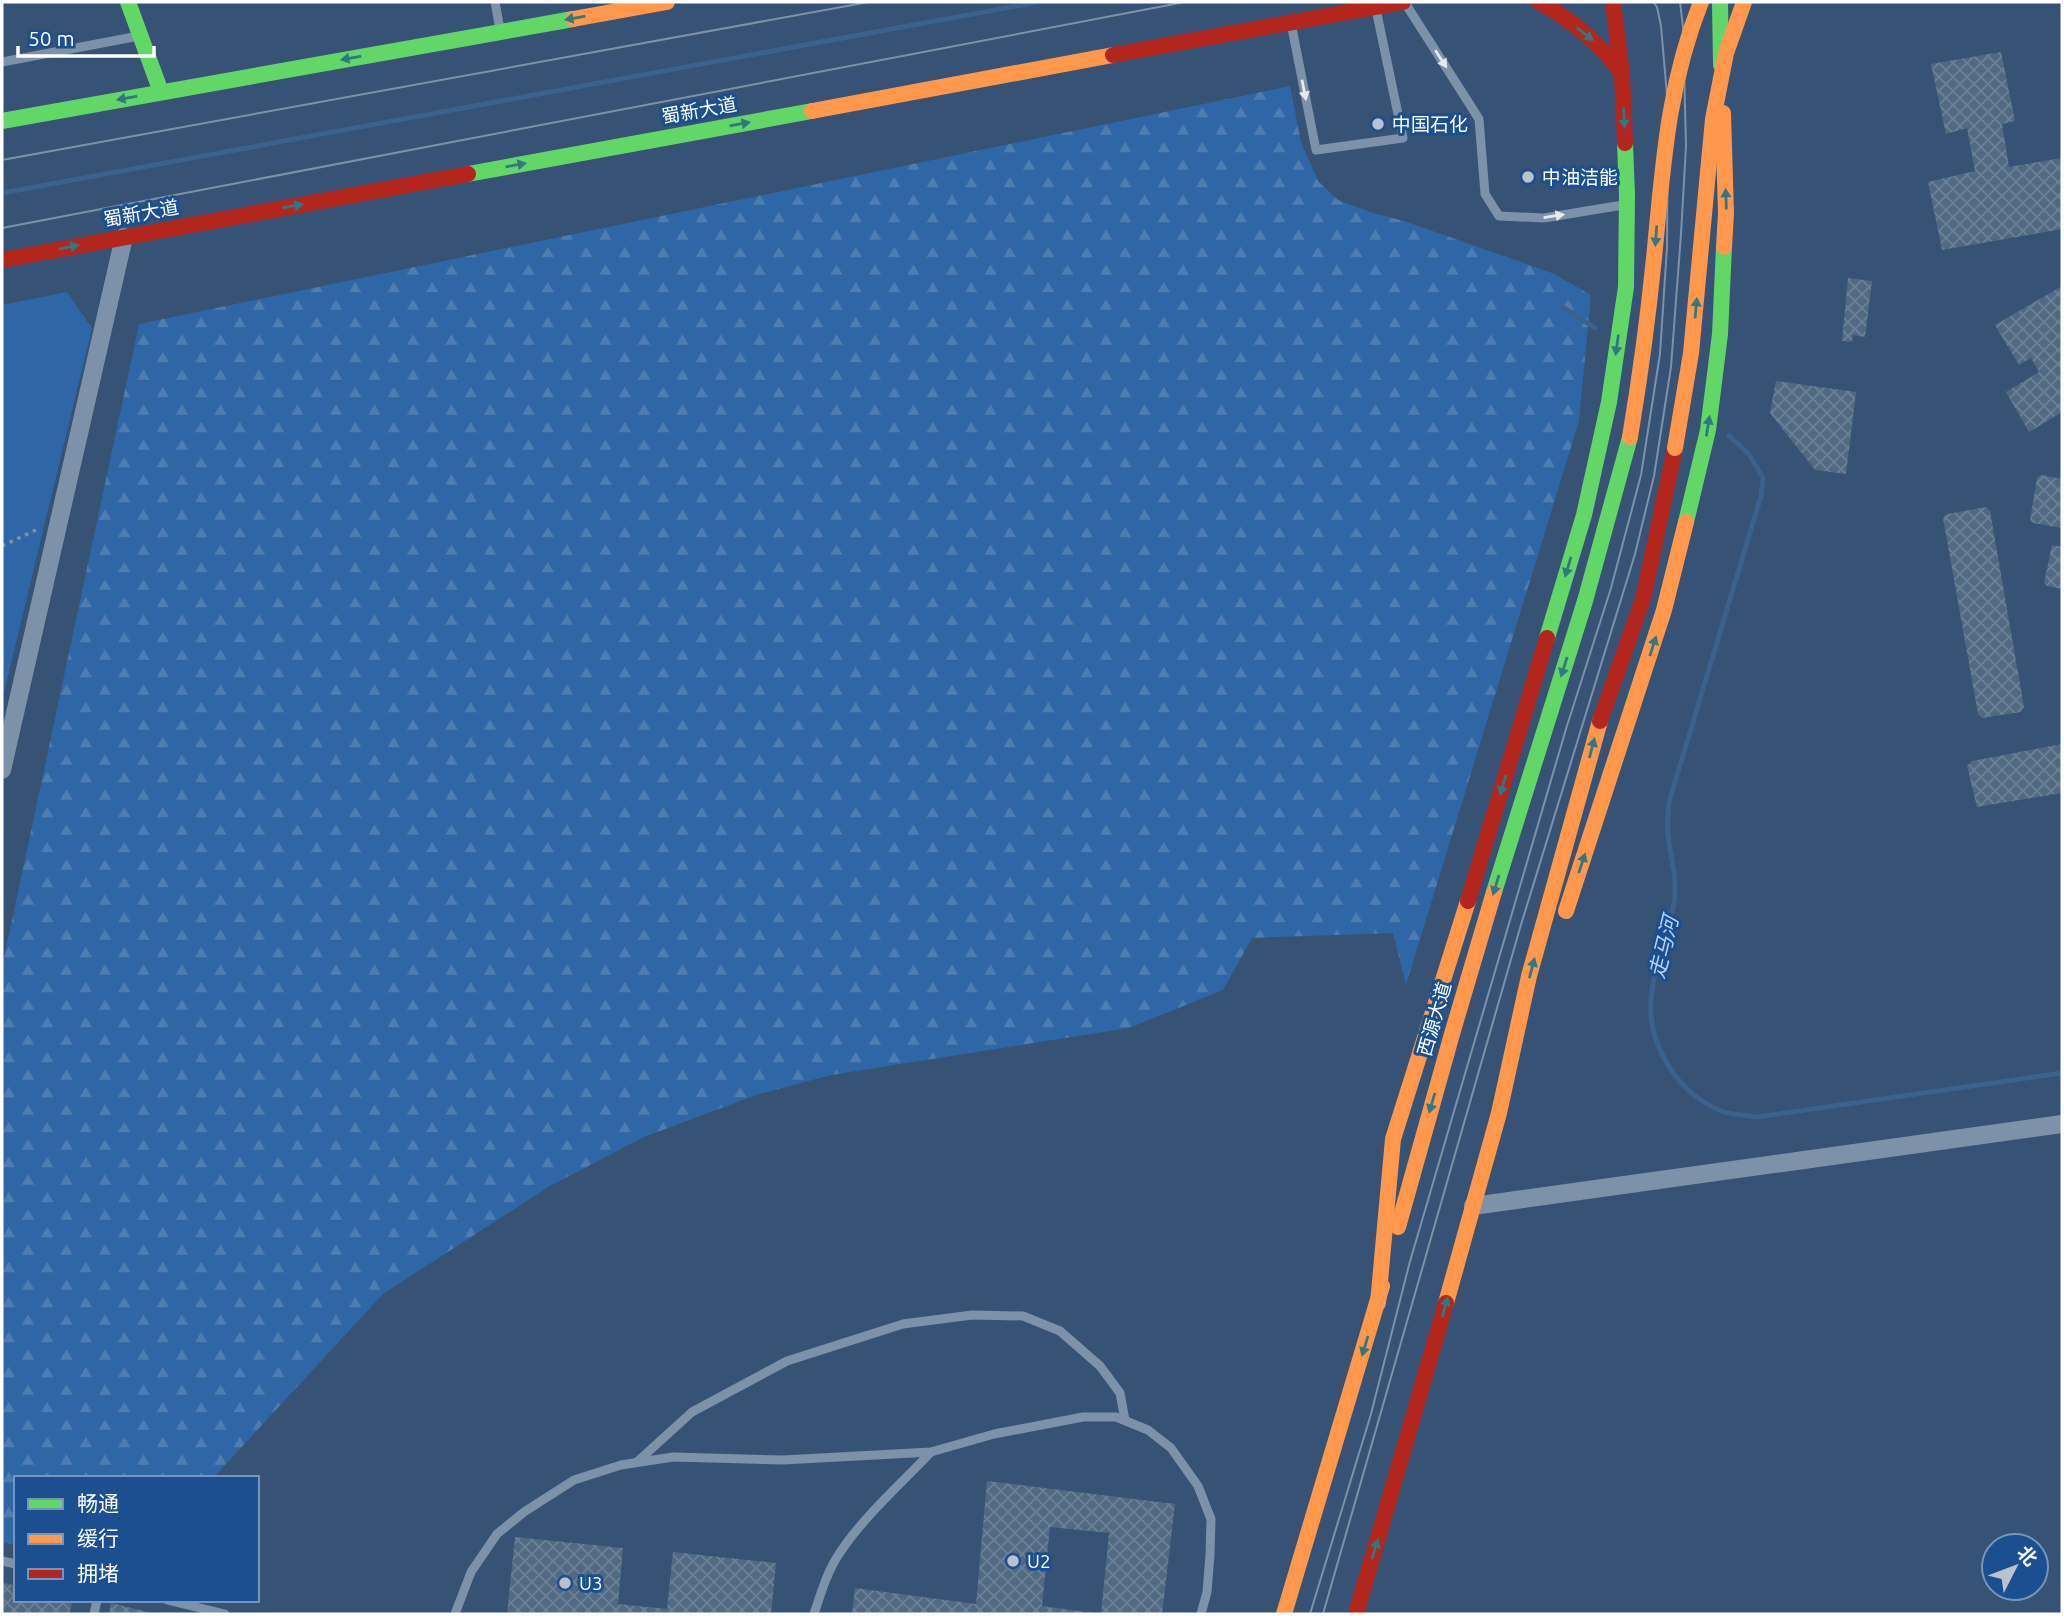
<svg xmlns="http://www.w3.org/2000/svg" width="2064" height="1616" viewBox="0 0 2064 1616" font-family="Ubuntu,'Noto Sans SC',sans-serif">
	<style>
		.forest { fill: url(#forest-firs) }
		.green { fill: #2f66a5 }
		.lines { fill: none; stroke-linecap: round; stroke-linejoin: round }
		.stream { stroke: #3b618d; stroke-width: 5 }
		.building { fill: url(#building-cross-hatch); fill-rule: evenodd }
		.path { stroke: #7d92a8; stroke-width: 3.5; stroke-dasharray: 3.5 5; stroke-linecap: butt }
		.lane { stroke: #7d92a8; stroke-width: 9 }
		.street { stroke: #7d92a8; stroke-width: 18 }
		.fast { stroke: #63d668; stroke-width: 16 }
		.slow { stroke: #ff974d; stroke-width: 16 }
		.jam { stroke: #b3261e; stroke-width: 16 }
		.tram { stroke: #7e92a7; stroke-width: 2 }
		.slow-bridge { stroke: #ff974d; stroke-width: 16 }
		.oneway { fill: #317883 }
		.oneway2 { fill: #e5e9ee }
		.poi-dot { fill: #b9c2ce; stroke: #1b4f8f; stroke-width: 2.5 }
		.labels { text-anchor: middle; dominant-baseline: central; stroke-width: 6; stroke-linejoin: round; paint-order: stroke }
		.street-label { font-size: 19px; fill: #fff; stroke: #1b4f8f }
		.poi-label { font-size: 19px; fill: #fff; stroke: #1b4f8f; text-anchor: start }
		.water-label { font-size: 21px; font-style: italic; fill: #b5d3f5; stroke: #1b4f8f }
	</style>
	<defs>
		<pattern id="forest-firs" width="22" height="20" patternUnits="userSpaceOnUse" patternTransform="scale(1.75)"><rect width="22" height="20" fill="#2f66a5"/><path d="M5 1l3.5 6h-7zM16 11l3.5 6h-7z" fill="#4e7db2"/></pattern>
		<pattern id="building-cross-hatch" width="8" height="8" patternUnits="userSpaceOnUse" patternTransform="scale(1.75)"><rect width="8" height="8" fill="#526984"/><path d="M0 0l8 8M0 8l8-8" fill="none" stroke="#6c8096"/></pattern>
	</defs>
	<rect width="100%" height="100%" fill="#365274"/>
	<path class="forest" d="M1290,86L1301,142L1318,181L1338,200L1373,213L1404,221L1552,273L1591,295L1579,421L1406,985L1393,933L1252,938L1223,990L1129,1028L831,1075L756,1095L644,1137L550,1186L383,1294L213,1478H16V1545L2,1542V967L139,324Z"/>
	<path class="green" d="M67,292L92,328L2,701V305Z"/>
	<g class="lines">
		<g class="stream">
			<path d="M2,193L1038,2"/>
			<path d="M1564,308L1595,328"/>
			<path d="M1729,436L1749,454L1763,478L1761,496L1669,802C1668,813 1667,824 1668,834C1670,857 1678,879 1674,903C1669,932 1656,961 1652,991C1644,1040 1675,1092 1721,1111C1731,1115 1746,1115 1757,1117L2062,1073"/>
		</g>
	</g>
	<g class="building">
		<path d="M2001,52L2015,121L2002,124L2009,167L2062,158V229L1942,250L1928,182L1975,171L1967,128L1946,134L1931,64Z"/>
		<path d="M1848,278L1872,281L1865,337L1853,335L1852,342L1842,341Z"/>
		<path d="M2062,286V412L2029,432L2006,392L2039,372L2031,358L2019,365L1995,325Z"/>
		<path d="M1776,381L1856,392L1846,474L1815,470L1770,413Z"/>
		<path d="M2041,475L2062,479V528L2033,523L2030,520L2037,478Z"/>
		<path d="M1986,507L1990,511L2024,707L2021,712L1982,718L1978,714L1943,518L1947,514Z"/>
		<path d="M2052,545L2062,547V589L2047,586L2044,583Z"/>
		<path d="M2062,744V793L1977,807L1967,766L1972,761Z"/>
		<path d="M987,1481L1175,1504L1162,1614H852L855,1588L976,1604ZM1050,1527L1109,1533L1101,1614L1042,1606Z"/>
		<path d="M515,1537L623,1548L618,1604L667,1609L673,1552L776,1563L771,1614H507Z"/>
		<path d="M2,1582L16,1586V1600H73L69,1614H2Z"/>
		<path d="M111,1603L152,1613V1614H109Z"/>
	</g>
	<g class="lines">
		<path class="path" d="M2,546L38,529"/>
		<g class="lane">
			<path d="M495,2L499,24"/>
			<path d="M1407,6L1479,119L1485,194L1499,216L1544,218L1623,205"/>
			<path d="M1292,28L1316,150L1403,138L1377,14"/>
			<path d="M2,62L139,36"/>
			<path d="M637,1462L692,1412L787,1361L903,1324L972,1315L1023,1316L1060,1331L1100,1366L1120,1393L1125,1420"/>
			<path d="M2,1561L16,1564"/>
			<path d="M167,1600L225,1614"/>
			<path d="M94,1614L97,1600"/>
			<path d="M455,1614L471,1572L497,1534L524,1512L574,1480L621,1465L673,1457L783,1460L931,1452L994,1434L1083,1417H1116L1148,1430L1171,1448L1198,1486L1211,1519L1210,1555L1207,1592L1201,1614"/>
			<path d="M814,1614C821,1593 827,1572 839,1554C863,1517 901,1484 931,1452"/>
		</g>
		<g class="street">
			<path d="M2,770L124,237"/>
			<path d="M1473,1206L2062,1124"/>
		</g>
		<g class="fast">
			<path d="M128,2L161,92"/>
			<path d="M1720,2L1721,65"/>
			<path d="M2,121L573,19"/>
			<path d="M468,174L812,111"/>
			<path d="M1686,522L1708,430L1720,334L1724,247"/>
			<path d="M1547,638L1584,515L1609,402L1626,287L1627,195L1625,143"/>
			<path d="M1494,892L1585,601L1630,437"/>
		</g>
		<g class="slow">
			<path d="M573,19L667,2"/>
			<path d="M812,111L1113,55"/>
			<path d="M1723,113L1726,213L1724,247"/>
			<path d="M1566,911L1664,610L1686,522"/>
			<path d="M1398,1227L1452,1034L1494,892"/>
			<path d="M1378,1303L1393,1139L1468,901"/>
			<path d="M1446,1303L1499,1113L1529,976L1600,721"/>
			<path d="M1284,1614L1382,1286"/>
		</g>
		<g class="jam">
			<path d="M1539,2C1572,20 1600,43 1622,74"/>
			<path d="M1613,2L1622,74L1625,143"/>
			<path d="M1113,55L1403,2"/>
			<path d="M2,260L468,174"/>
			<path d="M1600,721L1643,599L1675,448"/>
			<path d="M1468,901L1547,638"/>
			<path d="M1356,1614L1446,1303"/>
		</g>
		<g class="tram">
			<path d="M2,160L869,2"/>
			<path d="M2,228L1185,2"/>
			<path d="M1310,1614L1371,1414L1409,1265L1566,729L1611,588L1641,475L1660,354L1667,247L1668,107L1661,26L1657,7L1653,2"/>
			<path d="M1323,1614L1520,928L1635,554L1654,476L1671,367L1681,234L1686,146L1683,27L1680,2"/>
		</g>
		<g class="slow-bridge">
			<path d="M1630,437C1640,377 1648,318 1654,258C1663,168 1667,87 1701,2"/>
			<path d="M1675,448L1691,353L1713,119L1726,53L1744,2"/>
		</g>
	</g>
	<defs><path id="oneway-solid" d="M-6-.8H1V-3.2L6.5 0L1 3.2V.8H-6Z" transform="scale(1.75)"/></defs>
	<g class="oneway">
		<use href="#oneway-solid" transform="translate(575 18) rotate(170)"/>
		<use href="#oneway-solid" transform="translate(1585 34) rotate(38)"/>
		<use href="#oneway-solid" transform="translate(351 58) rotate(170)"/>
		<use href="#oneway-solid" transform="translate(127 98) rotate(170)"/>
		<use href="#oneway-solid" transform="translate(1624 118) rotate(87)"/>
		<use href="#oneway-solid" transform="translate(740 124) rotate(-10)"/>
		<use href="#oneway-solid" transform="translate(516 165) rotate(-10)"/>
		<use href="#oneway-solid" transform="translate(1726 199) rotate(-92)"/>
		<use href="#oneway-solid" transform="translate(293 206) rotate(-10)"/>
		<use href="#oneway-solid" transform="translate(1656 236) rotate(94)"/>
		<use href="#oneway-solid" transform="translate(69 247) rotate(-11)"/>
		<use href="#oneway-solid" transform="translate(1696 308) rotate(-85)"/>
		<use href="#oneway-solid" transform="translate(1617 345) rotate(98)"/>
		<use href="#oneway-solid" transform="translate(1708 426) rotate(-81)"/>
		<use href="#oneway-solid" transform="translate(1568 567) rotate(107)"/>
		<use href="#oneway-solid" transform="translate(1653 646) rotate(-72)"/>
		<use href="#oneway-solid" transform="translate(1564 667) rotate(108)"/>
		<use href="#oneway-solid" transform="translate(1592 748) rotate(-75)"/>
		<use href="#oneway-solid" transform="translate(1503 785) rotate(107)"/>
		<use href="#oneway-solid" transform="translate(1582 863) rotate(-72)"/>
		<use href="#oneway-solid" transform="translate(1496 885) rotate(107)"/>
		<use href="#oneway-solid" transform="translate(1532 968) rotate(-75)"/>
		<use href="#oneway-solid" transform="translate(1432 1103) rotate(106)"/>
		<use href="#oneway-solid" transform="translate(1445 1307) rotate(-75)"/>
		<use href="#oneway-solid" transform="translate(1365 1346) rotate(107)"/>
		<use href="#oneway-solid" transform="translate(1375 1549) rotate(-73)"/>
	</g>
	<g class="oneway2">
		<use href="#oneway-solid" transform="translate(1441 59) rotate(57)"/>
		<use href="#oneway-solid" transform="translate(1304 90) rotate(79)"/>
		<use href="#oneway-solid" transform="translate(1554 216) rotate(-9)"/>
	</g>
	<g class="poi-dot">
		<circle cx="1378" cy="124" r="7"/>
		<circle cx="1528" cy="177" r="7"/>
		<circle cx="1013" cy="1561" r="7"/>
		<circle cx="565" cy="1583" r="7"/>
	</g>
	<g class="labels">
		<g class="street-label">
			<text transform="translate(699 110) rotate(-10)">蜀新大道</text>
			<text transform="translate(141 213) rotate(-10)">蜀新大道</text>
			<text transform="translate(1434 1019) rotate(-74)">西源大道</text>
		</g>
		<g class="poi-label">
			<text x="1392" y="124">中国石化</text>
			<text x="1542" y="177">中油洁能</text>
			<text x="1027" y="1561">U2</text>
			<text x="579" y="1583">U3</text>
		</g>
		<g class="water-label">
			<text transform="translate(1663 947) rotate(-76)">走马河</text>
		</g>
	</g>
	<rect width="2064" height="1616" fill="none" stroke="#ffffff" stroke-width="7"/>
	<rect x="14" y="1476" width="245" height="126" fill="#1b4f8f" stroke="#7695bc" stroke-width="2"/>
	<rect x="28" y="1499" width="35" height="10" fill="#63d668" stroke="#7695bc" stroke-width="2"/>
	<text x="77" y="1511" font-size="21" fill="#ffffff">畅通</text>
	<rect x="28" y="1534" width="35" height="10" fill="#ff974d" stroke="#7695bc" stroke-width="2"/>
	<text x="77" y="1546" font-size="21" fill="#ffffff">缓行</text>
	<rect x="28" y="1569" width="35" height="10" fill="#b3261e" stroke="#7695bc" stroke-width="2"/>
	<text x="77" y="1581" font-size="21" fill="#ffffff">拥堵</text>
	<g transform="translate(2015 1567) rotate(48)"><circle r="33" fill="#1b4f8f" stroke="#7695bc" stroke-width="2"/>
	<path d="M0-5L12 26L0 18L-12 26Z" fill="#b9c2ce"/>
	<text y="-10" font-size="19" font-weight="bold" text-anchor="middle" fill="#ffffff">北</text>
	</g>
	<path d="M18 46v10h136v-10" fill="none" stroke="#ffffff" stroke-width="3.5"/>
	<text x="28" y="46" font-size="21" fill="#ffffff" stroke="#1b4f8f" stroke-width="5" paint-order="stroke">50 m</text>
</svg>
